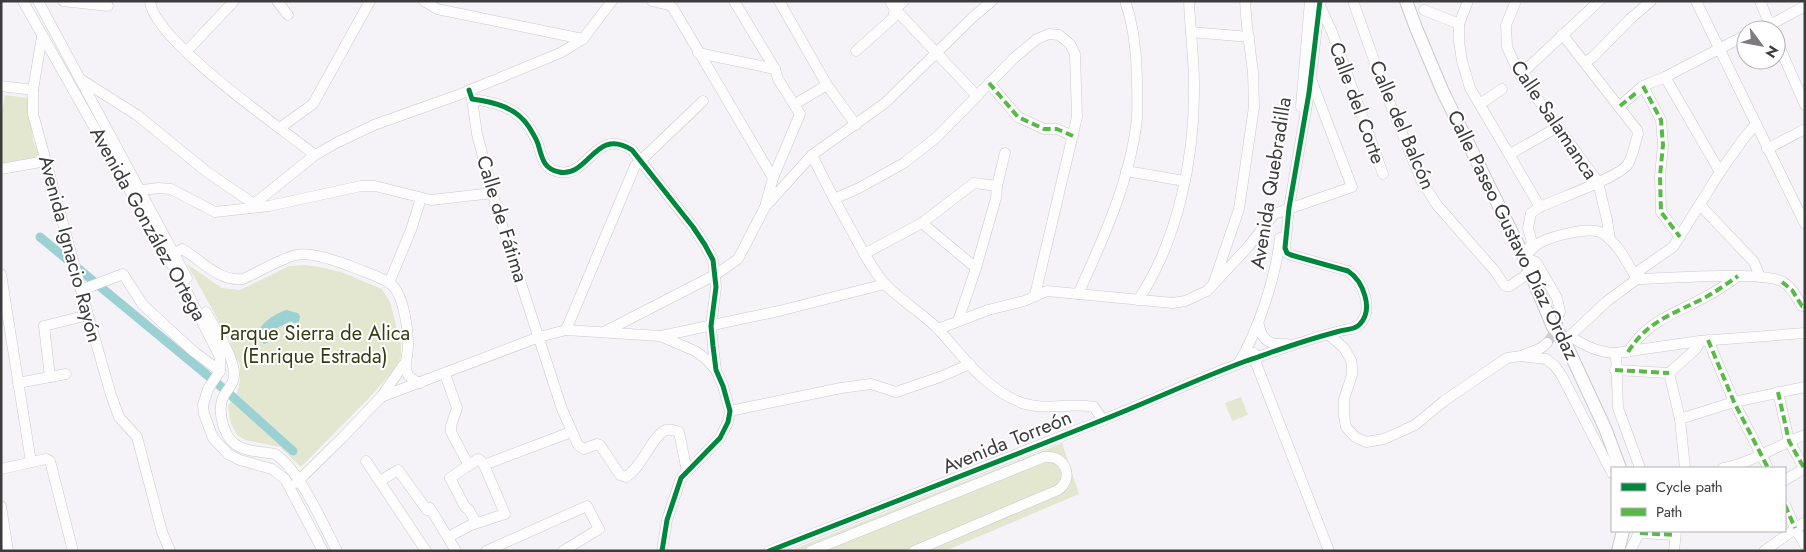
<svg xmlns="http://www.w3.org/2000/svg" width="1806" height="552" viewBox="0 0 1806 552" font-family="Jost,sans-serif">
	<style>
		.green { fill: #e4e7d0 }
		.water { fill: #9cd1d4 }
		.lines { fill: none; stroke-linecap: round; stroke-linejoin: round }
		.canal { stroke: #9cd1d4; stroke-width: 9 }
		.minor-tunnel { stroke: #d0ced2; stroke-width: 10; stroke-dasharray: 10 5; stroke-linecap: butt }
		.minor-casing { stroke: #cac9cb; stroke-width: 11 }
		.major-casing { stroke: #cac9cb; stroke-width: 14 }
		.minor { stroke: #fefdfe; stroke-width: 10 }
		.major { stroke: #fefdfe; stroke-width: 12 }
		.quiet { stroke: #58b947; stroke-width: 4; stroke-dasharray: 8 4; stroke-linecap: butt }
		.cycleway-casing { stroke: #fff; stroke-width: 8 }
		.cycleway { stroke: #00873e; stroke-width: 5 }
		.labels { text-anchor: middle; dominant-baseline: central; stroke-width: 4; stroke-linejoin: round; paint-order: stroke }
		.street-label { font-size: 20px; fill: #3c3b3d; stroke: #fff }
		.park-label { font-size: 20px; fill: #363c11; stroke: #fff }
	</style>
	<rect width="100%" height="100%" fill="#f5f3f7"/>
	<g class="green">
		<path d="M5,95L28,98L33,140L40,158L1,164V118Z"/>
		<path d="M187,264L222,288L240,290L289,266L305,265L320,267L341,272L382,289L390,302L401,345V356L397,366L370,397L301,467L280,447L245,440L237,435L231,424L228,406L237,393L240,382V365L233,352L230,341Z"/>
		<path d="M1241,397L1248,415L1232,421L1225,403Z"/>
		<path d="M1062,443L1079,494L945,551H789Z"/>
	</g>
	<path class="water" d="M286,310L298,313L300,316L299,322L294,323L291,321L277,328L270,335L267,343L264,344C247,330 274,314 286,310Z"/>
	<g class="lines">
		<path class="canal" d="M40,237L224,389L293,451"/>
		<path class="minor-tunnel" d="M1547,343L1557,329L1560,312"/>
		<defs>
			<g id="minor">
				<path d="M23,1L187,292L220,357V371L208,389L203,405L204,414L213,438L228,454L240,460L272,469L285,479L323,551"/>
				<path d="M38,1L187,278"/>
				<path d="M63,1L108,6"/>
				<path d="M150,1C153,40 281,128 315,155"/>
				<path d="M277,1L288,15"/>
				<path d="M424,1L437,9L583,39"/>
				<path d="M652,1L669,5L673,8L773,178"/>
				<path d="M779,1L827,85L856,125"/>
				<path d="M890,1L895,9L977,96"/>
				<path d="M1353,1L1385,91L1421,180L1437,205L1494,270L1505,286H1510L1530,272"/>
				<path d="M1468,1L1459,24V41L1462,61L1470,88L1540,207"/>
				<path d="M1516,1L1506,25L1507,47L1520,75L1598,182L1607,220L1610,240"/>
				<path d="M1696,1L1805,224"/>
				<path d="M1760,1L1772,30"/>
				<path d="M1320,6L1332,32L1383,174"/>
				<path d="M1424,10L1459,24"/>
				<path d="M1770,25L1805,6"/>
				<path d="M1191,32L1249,37"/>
				<path d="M42,36L33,90V114L88,315L111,395L119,417L137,437L162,532L170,551"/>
				<path d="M1776,39L1805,105"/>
				<path d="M856,51L893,18L895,9L904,1"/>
				<path d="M186,52L234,1"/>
				<path d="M698,53L775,69"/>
				<path d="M1585,62L1593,57L1630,19L1651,1"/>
				<path d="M1520,75L1599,1"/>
				<path d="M1665,77L1720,172"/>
				<path d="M80,79L137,115L207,172L254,204"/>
				<path d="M989,83L1018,117L1044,129H1057L1073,136"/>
				<path d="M1,86L33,90"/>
				<path d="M1643,86L1661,120L1663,145L1660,176L1661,212L1680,237"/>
				<path d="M469,90L472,99C494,102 516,107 529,127C532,132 536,138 538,144C542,157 543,169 559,172C589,178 595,126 632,150L693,227L705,245L713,260L716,287L711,326L713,346L716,370L723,386L730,411L728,422L720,438L681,478L667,520L662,551"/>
				<path d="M472,99L477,134L497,210L562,409L578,445L584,449L597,444L600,445L620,475L626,477C643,466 652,437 664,431C669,428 674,430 679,432L687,472"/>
				<path d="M795,104L827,85"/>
				<path d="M1480,104L1502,89"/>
				<path d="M1620,106L1643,86L1665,77L1746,35"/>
				<path d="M1301,107L1310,1"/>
				<path d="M281,127L313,104L370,1"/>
				<path d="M1767,149L1805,129"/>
				<path d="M1510,154L1558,127"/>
				<path d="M812,155C825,182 838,207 853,233C862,250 872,269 885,284C902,302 924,314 940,331C964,358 987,390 1022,403C1045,411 1070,402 1094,407L1103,420"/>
				<path d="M1,169L46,161"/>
				<path d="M1126,171L1185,181"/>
				<path d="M134,191L159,188L171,189L215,212L269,206L361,186H375L431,200L493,193"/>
				<path d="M834,199L859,188L904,163L937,137L1014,58L1037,39L1049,34L1059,35L1070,44L1075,54L1077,117L1035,295"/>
				<path d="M1700,205L1754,262L1760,277"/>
				<path d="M765,207L812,155L885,103L973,17L992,1"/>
				<path d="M249,208L315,155L338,142L374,125L458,95L560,53L583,39L612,1"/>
				<path d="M922,223L976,268"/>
				<path d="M1529,252C1533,248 1537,244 1541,242C1554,236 1589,226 1602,233C1618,243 1628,264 1637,279"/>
				<path d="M864,254L922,223L974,183L997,186"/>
				<path d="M170,256L182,249C202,260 218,282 243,279C259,272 280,259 296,255C311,251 340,262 355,268C367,273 383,277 393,286C404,297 408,330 408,345C408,362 398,374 420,383"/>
				<path d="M1524,257L1532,243L1528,228L1531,213L1540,207C1557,199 1620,177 1628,164C1633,155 1635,144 1638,134L1637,130L1562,34"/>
				<path d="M1524,257L1536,262L1557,298L1560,312"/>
				<path d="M1,274L31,462"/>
				<path d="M1637,279C1666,279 1762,270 1783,282C1792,287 1797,298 1802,306H1805"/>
				<path d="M1214,282L1239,209L1254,107L1253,72L1247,26L1245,1"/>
				<path d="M389,283L411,230L421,198"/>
				<path d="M81,290L123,274L143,305L193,351L220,371"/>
				<path d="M1078,294C1103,240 1131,178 1137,118C1138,98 1137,77 1136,57C1134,38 1132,20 1125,1"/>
				<path d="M1138,300C1178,241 1195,156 1194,85C1194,57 1190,29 1189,1"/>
				<path d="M206,312C214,327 236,359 234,376C234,385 225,391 222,400C218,415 224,440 240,447C250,452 264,452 275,454C299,469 323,524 337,551"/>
				<path d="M958,321L976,268L996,198L997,186L1005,153"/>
				<path d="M1259,325C1262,342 1271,345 1287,344"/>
				<path d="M938,329L988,310L1024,301L1047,291L1173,303L1185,301L1207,291L1248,247L1274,214L1352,187L1312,82"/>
				<path d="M566,330L635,166L703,101"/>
				<path d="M604,332L715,275L738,259L765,207L773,178L800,114L778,79L775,69L734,1"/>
				<path d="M1329,335L1344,348L1351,360L1352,367V375L1344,399V416L1346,427L1355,437L1366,442L1384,439L1415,425L1444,401L1507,358L1521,356L1546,359L1555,366L1562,376L1612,473"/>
				<path d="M661,336L779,311L885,284"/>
				<path d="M1570,336C1583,345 1599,353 1616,353L1700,341L1805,333"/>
				<path d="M1563,338L1570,336L1606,302L1637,279L1640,270L1673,247L1720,172L1744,138L1756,124"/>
				<path d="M1708,340L1734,402L1768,468"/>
				<path d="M1628,352C1649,319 1675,314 1707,296C1717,291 1727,284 1737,277"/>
				<path d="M1254,353V358L1329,551"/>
				<path d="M1616,353L1618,408L1640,468"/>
				<path d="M1522,356C1532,350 1539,352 1547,343"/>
				<path d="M1238,364C1258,332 1276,276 1280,238"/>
				<path d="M1615,370L1669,373"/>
				<path d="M445,374L457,408L451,426V432L469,466"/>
				<path d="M50,377L44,326L88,315"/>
				<path d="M18,383L66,374"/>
				<path d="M1778,392L1789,441L1804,468"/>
				<path d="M381,397L539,337L566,330L660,336L695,351L706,359L716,370"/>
				<path d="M730,411L841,388L871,384L896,392L940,377L970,364"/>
				<path d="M1680,419L1734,402L1805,387"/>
				<path d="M366,461L426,551"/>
				<path d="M484,465L571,432"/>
				<path d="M1685,468L1680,419L1669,373L1696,349L1700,341"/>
				<path d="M1723,468C1752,463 1777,445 1805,435"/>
				<path d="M1,469L46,459L50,461L73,551"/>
				<path d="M1785,480L1805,468"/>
				<path d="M380,481L398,470L427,510L430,508L456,551"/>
				<path d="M296,483L343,437L381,397L404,364"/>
				<path d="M1785,505L1795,528L1805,545"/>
				<path d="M1,506L8,551"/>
				<path d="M1640,533L1675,535"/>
				<path d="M448,537L471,525L505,514L484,465L481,461L478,459L450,478L465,507L469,510L476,523"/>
				<path d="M486,551L587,506L599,529L563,551"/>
				<path d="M769,551C880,508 990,465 1100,421C1149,402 1197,379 1246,361C1278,350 1308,339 1340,331C1347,329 1355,330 1360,324C1374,309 1363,281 1348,271L1291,255L1287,253L1285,248L1289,208L1309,93L1320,1"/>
				<path d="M811,551L1044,457C1065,454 1075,478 1058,490L914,551"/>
				<path d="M1630,551L1640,531"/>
				<path d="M1674,551L1676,531"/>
				<path d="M1764,551L1805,522"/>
			</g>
			<g id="major">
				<path d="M1406,1L1416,28L1443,92L1524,257L1553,327L1563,338L1605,428L1620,468"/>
				<path d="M1618,551L1623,531"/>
			</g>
		</defs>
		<use href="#minor" class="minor-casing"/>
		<use href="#major" class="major-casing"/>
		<use href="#minor" class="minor"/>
		<use href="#major" class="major"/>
		<g class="quiet">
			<path d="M989,83L1018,117L1044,129H1057L1073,136"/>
			<path d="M1643,86L1661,120L1663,145L1660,176L1661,212L1680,237"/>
			<path d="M1620,106L1636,93"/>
			<path d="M1782,282L1792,290L1802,306H1805"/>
			<path d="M1708,340L1734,402L1768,468"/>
			<path d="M1628,352C1648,320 1674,314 1706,297C1717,291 1728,283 1738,276"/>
			<path d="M1615,370L1669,373"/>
			<path d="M1778,392L1789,441L1804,468"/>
			<path d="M1785,505L1795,528"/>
			<path d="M1640,533L1675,535"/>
		</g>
		<defs>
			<g id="cycleway">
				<path d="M469,90L472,99C494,102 516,107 529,127C532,132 536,138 538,144C542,157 543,169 559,172C589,178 595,126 632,150L693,227L705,245L713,260L716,287L711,326L713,346L716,370L723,386L730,411L728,422L720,438L681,478L667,520L662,551"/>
				<path d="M769,551C880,508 990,465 1100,421C1149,402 1197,379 1246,361C1278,350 1308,339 1340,331C1347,329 1355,330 1360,324C1374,309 1363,281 1348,271L1291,255L1287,253L1285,248L1289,208L1309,93L1320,1"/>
			</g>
		</defs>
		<use href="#cycleway" class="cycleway-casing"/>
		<use href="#cycleway" class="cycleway"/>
	</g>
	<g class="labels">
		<g class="street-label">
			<text transform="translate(1357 103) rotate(70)">Calle del Corte</text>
			<text transform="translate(1554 120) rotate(56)">Calle Salamanca</text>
			<text transform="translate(1402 125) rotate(67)">Calle del Balcón</text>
			<text transform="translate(1271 183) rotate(-81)">Avenida Quebradilla</text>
			<text transform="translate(502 219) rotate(73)">Calle de Fátima</text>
			<text transform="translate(148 224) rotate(61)">Avenida González Ortega</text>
			<text transform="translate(1513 235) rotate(64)">Calle Paseo Gustavo Díaz Ordaz</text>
			<text transform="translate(70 249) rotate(75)">Avenida Ignacio Rayón</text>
			<text transform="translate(1007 442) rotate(-22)">Avenida Torreón</text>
		</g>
		<g class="park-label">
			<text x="315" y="333">Parque Sierra de Alica<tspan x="315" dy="23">(Enrique Estrada)</tspan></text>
		</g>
	</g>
	<rect width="1806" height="552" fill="none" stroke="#3c3b3d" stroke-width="5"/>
	<rect x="1611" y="467" width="175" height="65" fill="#ffffff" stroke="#b1b1b1"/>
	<rect x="1621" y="483" width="25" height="8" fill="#00873e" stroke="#b1b1b1"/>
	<text x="1656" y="492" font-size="15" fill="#3c3b3d">Cycle path</text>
	<rect x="1621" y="508" width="25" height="8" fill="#58b947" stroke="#b1b1b1"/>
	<text x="1656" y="517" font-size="15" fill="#3c3b3d">Path</text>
	<g transform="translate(1761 45) rotate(122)"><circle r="24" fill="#ffffff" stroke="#b1b1b1"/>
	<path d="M0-4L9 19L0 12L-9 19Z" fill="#7d7b7e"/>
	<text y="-8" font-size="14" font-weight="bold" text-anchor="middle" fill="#3c3b3d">N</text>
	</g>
</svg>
